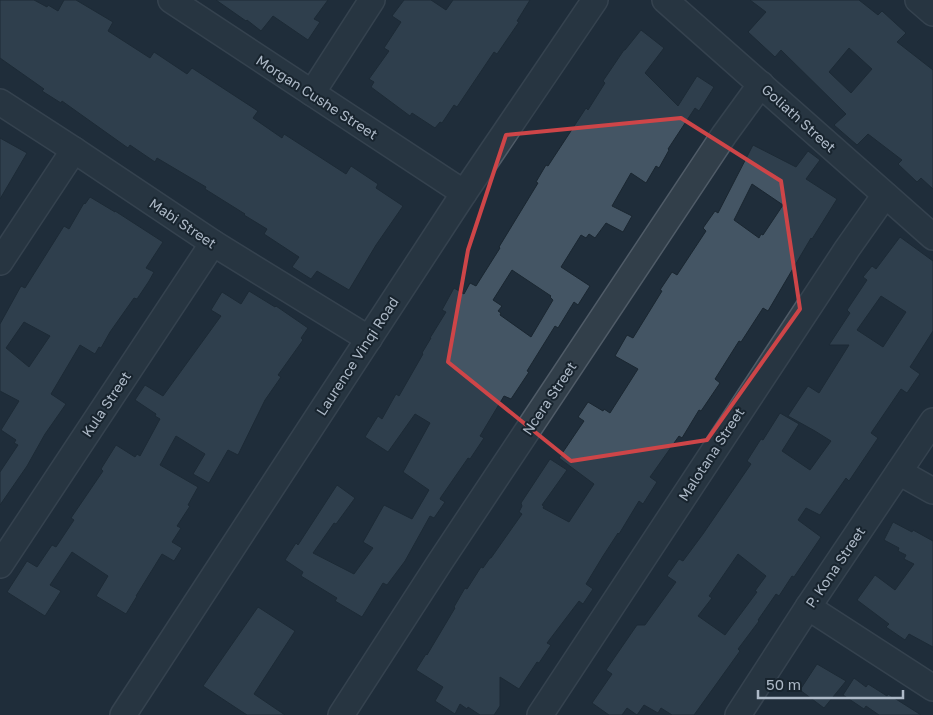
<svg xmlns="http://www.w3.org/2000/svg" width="933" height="715" viewBox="0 0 933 715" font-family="'Golos Text',sans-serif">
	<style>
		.building { fill: #445564; stroke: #1a2630; fill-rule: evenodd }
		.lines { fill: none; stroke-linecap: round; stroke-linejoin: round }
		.minor-casing { stroke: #505c68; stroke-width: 28 }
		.minor { stroke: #323f4a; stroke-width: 25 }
		.marked { fill: none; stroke: #ce4548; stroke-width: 4; stroke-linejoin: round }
		.labels { text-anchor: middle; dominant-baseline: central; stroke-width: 4; stroke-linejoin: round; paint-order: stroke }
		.street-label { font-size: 14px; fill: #adb9c7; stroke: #18242e }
	</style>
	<rect width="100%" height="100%" fill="#1f2d3a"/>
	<g class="building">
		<path d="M0,0H34L47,7L48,5L58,11L64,0H76L113,22L108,31L150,58L154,52L187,74L192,68L258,111L253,118L282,138L284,134L346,174L351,166L378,184L376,188L403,206L376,245L349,290L317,271L311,279L292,267L299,257L264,234L267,229L244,215L245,214L205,189L206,187L157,158L155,162L130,145L128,148L62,101L61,103L42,91L44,89L0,58Z"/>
		<path d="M216,0H328L314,19L320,22L308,40L273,16L261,31L247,20L246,21Z"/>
		<path d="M404,0H431L446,10L453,0H530L517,21L519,22L497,54L494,52L457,107L454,105L442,123L440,122L435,128L412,113L410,116L371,87L374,82L369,79L389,51L384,48L401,22L392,16Z"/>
		<path d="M750,0H859L878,15L882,11L906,33L897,42L933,70V189L921,178L917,182L898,164L902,160L868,134L857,145L834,125L846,114L781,50L775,57L748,32L766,12ZM849,48L872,69L851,93L829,72Z"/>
		<path d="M641,30L664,48L645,73L678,106L697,76L714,87L699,111L695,108L668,149L669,150L659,168L656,166L646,183L631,173L612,206L632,216L623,232L606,223L595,238L589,234L586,238L581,235L561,267L590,286L578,305L574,302L558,328L555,326L527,371L529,372L511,399L504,396L480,436L484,438L470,459L468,458L441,497L440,499L445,502L434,518L430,516L405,561L387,585L383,583L362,617L335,601L337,598L301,576L303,572L285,560L296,543L298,545L337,485L355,498L336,524L334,523L313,553L354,574L373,548L363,542L384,505L412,519L429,490L403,472L430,423L415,414L388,452L365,437L378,416L382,419L396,394L399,396L423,354L422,353L431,338H430L446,312L442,310L454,288L464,294L470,283L476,286L500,248L499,247L538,183L536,182L546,165L548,166L586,108L588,110L605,83L603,81L624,50H625ZM512,270L551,296L550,297L553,300L531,337L500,315L501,313L498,311L502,306L493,300Z"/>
		<path d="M0,138L27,153L0,199Z"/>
		<path d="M753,145L796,167L808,151L820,160L806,179L837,199L812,239L811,238L768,311L763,308L741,342L739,341L715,379L720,383L701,411L699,410L682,438L679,436L650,477L657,482L643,504L639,501L619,534L618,533L603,556L586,584L593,589L583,604L579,601L547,643L551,645L539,663L537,662L519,689L500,677V706L494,715H480L468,707L467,709L460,704L455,714L435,701L443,687L416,670L426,654L427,655L455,608L454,607L465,588L467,589L481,567L483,568L490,558H491L522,514L519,512L522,506L521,503L550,459L567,470L542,505L544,506L543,508L569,522L594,484L559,458L584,421L578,417L588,402L603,411L604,409L610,413L638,369L615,356L627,335L633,338L662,291L660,290L672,272L677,275L706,231L703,228L715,211L718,213ZM752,184L783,205L763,235L761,234L759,238L734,220Z"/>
		<path d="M90,197L115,212V211L163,242L146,268L154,272L149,281L137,299L134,298L110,332L101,348L99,347L95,354L80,345L51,394L66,404L45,434L27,466L0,505V472L18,445L14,443L16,440L1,430L19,401L0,391V324L21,286L25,288L64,226L69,229L84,203L85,204ZM24,322L50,336L29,367L6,348Z"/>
		<path d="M900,237L933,261V331L910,367L920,374L907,393L901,389L871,433L878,438L849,481L846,478L820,515L806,508L798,520L821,537L794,577L792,576L779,596L776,594L758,620L759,621L738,649L740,651L694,715H672L661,708L658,713L644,705L637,715L627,708L622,715H609L592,703L612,674L606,670L637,625H645L676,582L667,576L679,559L683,561L703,534L751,464L747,461L761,439L763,440L780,413L799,424L782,451L810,470L831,441L815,431L788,416L808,386L819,393L849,345H829L850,313L847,310L867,280L863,277L872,266L876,269ZM881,296L906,312L883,347L857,330ZM738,554L766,576L755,591L757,592L725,635L698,616L712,598L709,596Z"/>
		<path d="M249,291L275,307L276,306L308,328L301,338L303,340L278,375L281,377L265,400L238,455L228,450L209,483L193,474L205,454L176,436L160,465L198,487L188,505L190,506L177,526L181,528L172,542L182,548L174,561L162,554L136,596H137L126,614L96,596L108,576L72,552L50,585L61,591L45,616L7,592L27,561L37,567L52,545L56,547L74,520L71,518L103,471L101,469L116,445L135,457L137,454L140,456L160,419L155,416L156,414L135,400L145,385L163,396L221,316L211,310L222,292L241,304Z"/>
		<path d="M893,522L912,532L913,530L933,541V647L909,634L905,640L886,627L889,624L857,600L875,575L895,590L914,564L904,559L906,555L898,551L899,548L884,540Z"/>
		<path d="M258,607L295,631L254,694L285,715H247L203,686Z"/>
		<path d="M817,664L846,681L824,708L800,690Z"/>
		<path d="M854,678L866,687L868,684L887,696L888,694L921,715H879L866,706L864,709L843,695Z"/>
	</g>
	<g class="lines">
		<defs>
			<g id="minor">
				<path d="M171,0L464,193"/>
				<path d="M665,0L933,237"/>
				<path d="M918,0L933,13"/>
				<path d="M312,93L372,0"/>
				<path d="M0,102L74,150L213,243L369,339"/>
				<path d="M0,262L74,150"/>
				<path d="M899,472L933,491"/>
				<path d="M0,565L213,243"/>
				<path d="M808,607L933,688"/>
				<path d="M123,715L464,193L595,0"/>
				<path d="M341,715L440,562L724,135L761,84"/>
				<path d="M540,715L847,249L885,195"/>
				<path d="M738,715L808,607L933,421"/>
			</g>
		</defs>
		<use href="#minor" class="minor-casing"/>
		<use href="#minor" class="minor"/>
	</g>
	<path d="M0 0H933V715H0ZM681,118L781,181L800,309L707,440L571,461L448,362L468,250L506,135Z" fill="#1f2d3a" fill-opacity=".55" fill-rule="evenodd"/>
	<path class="marked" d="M681,118L781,181L800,309L707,440L571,461L448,362L468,250L506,135Z"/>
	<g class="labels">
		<g class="street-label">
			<text transform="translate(317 97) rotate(33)">Morgan Cushe Street</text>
			<text transform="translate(799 118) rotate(42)">Goliath Street</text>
			<text transform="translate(183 223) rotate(34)">Mabi Street</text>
			<text transform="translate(357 356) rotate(-57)">Laurence Vinqi Road</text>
			<text transform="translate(549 398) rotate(-56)">Ncera Street</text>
			<text transform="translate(106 404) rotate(-56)">Kula Street</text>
			<text transform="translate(711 454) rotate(-57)">Malotana Street</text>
			<text transform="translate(835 567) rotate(-56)">P. Kona Street</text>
		</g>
	</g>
	<path d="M758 690v8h145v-8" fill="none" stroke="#adb9c7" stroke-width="2.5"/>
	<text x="766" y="690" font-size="15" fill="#adb9c7" stroke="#18242e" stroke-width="4" paint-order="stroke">50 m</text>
</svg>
